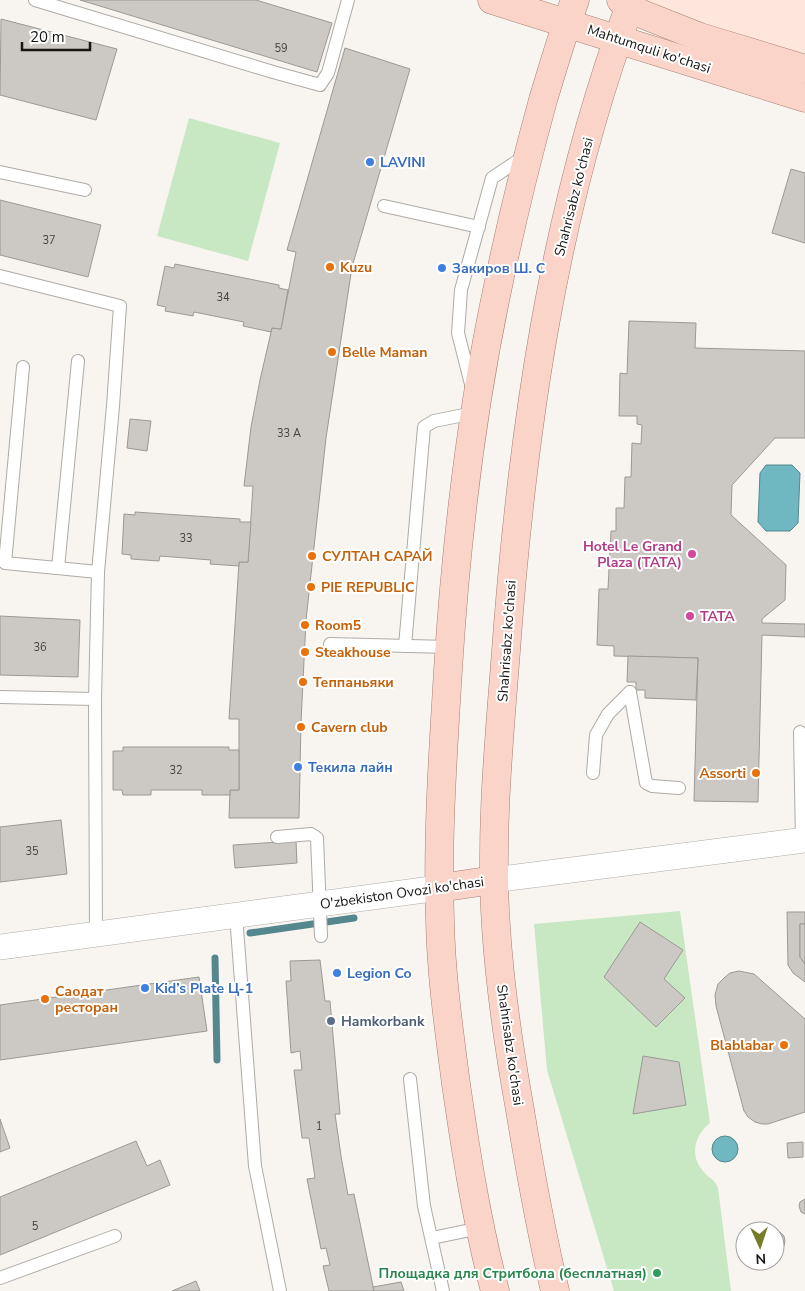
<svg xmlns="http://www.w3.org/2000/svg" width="805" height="1291" viewBox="0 0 805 1291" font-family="'Nunito Sans',sans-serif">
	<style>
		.commercial { fill: #fee6dc }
		.green { fill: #c8e7c3 }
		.water { fill: #6fb8c2; stroke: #54878e }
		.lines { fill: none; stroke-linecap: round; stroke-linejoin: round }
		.stream { stroke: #54878e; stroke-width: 7 }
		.building { fill: #ccc9c5; stroke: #9c9995 }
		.service-casing { stroke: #aeaba7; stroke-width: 14 }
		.minor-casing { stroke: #aeaba7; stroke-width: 26 }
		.primary-casing { stroke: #a87e71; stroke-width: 29 }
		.service { stroke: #fff; stroke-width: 12 }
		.minor { stroke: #fff; stroke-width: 25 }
		.primary { stroke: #fad4c8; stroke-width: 28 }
		.shop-dot { fill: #3f7fe0; stroke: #fff; stroke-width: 2 }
		.food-dot { fill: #e8710a; stroke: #fff; stroke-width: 2 }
		.hotel-dot { fill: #d1479c; stroke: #fff; stroke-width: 2 }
		.service-dot { fill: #5c6f8a; stroke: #fff; stroke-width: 2 }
		.leisure-dot { fill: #2e9e5b; stroke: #fff; stroke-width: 2 }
		.labels { text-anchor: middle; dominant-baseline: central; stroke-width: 4; stroke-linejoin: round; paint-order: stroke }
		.number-label { font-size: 11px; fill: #444240 }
		.street-label { font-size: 14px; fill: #161513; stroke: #fff }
		.shop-label { font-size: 14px; font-weight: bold; fill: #366cbe; stroke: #fff; text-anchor: start }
		.food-label { font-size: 14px; font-weight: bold; fill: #c56008; stroke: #fff; text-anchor: start }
		.hotel-label { font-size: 14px; font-weight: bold; fill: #b23c85; stroke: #fff; text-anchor: end }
		.service-label { font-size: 14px; font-weight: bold; fill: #4e5e75; stroke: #fff; text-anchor: start }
		.leisure-label { font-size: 14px; font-weight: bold; fill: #27864d; stroke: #fff; text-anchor: end }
	</style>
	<rect width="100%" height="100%" fill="#f8f5f1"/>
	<path class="commercial" d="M632,0H805V69Z"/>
	<g class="green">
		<path d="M189,118L280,143L248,261L157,236Z"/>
		<path d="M680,911L710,1123C695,1135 689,1155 703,1171C709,1179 714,1178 718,1188L731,1291H614L547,1070L534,924Z"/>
	</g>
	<g class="water">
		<path d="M766,465H792L800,473L798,523L790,531H766L758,522L760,473Z"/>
		<circle cx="725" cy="1149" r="13"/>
	</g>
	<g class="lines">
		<g class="stream">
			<path d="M250,933L354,918"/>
			<path d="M215,958L217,1060"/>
		</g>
	</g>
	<g class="building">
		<path d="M80,0H256L332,23L317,72Z"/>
		<path d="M1,19L117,49L96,120L0,95Z"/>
		<path d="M345,48L410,69L352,267L326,438L306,620L301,722L299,818H229L230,790H239V719H229L239,562H248L253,486H244L251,427L260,380L272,328L281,329L296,252L287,250Z"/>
		<path d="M791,169L805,173V243L772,233Z"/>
		<path d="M0,200L101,225L88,277L0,255Z"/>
		<path d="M175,264L279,285V288L288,290L281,329L272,328L271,332L243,326L244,322L194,312L193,316L165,311L166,307L157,305L165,266L174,268Z"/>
		<path d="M629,321L696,323L695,348L805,351V438H775L732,485L731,515L786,565L785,600L762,619V623L805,624V637L762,635L758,802L694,801L698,658L614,656V646L597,645L599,589H608L611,531H616V508H624L625,477H631L632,443L641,444L642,425L637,424V416H619L620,373L627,374Z"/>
		<path d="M130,419L151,421L147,451L127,448Z"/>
		<path d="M135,512L240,519V522H251L248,562H239V566L210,564L211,560L160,556L159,561L131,559V555L122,554L124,514L135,515Z"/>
		<path d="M0,616L80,620L78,677L0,675Z"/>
		<path d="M628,656L698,658L696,700L645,698V690H636V682H627Z"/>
		<path d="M123,747H229V750H239V790H230V795H202V790H151V795H123L122,790H113V751H123Z"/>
		<path d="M61,820L67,874L0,882V827Z"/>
		<path d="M296,841L297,863L235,868L233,845Z"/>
		<path d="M787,912H805V924H800V957L805,964V982L793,973L788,965Z"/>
		<path d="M640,922L683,950L664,979L685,998L656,1027L604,977Z"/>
		<path d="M800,924H805V964L800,957Z"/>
		<path d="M320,960L325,1001H330L340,1114H335L341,1156L348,1195L354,1194L374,1291H329L323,1266L330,1265L326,1248L321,1249L307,1179L315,1178L309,1138H302L294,1070H302L300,1051L291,1053L286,981H291L290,961Z"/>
		<path d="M739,971L754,974L805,1019V1112L768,1124H762L755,1122L748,1117L744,1111L716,1006L715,995L718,984L724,978L730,973Z"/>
		<path d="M199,977L207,1031L0,1060V1005Z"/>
		<path d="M643,1056L679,1062L686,1105L633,1114Z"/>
		<path d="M0,1119L10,1148L0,1152Z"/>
		<path d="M136,1141L147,1166L160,1160L170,1185L0,1255V1197Z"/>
		<path d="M803,1142V1157L788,1158L787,1143Z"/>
		<path d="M805,1199V1214L801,1212L799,1206L800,1202Z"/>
		<path d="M774,1230L780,1232L784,1236L785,1241L784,1246L780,1251L775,1252V1231H772Z"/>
		<path d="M196,1281L200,1291H172Z"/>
		<path d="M401,1282L404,1291H374L373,1287Z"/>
	</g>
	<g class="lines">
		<defs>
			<g id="service">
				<path d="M35,0L273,72L320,85L328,73L348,0"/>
				<path d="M0,172L85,190"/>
				<path d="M384,206L479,227"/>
				<path d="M0,276L120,306L113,406L98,572L95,699L96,935"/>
				<path d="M23,367L5,563L98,572"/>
				<path d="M472,388L458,333L461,290L492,178L525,156"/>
				<path d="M58,568L78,361"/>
				<path d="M330,644L449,647"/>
				<path d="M405,646L424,427L434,421L474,413"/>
				<path d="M630,692L646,783L652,786L679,788"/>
				<path d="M0,697L95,699"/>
				<path d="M800,732L802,840"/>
				<path d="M593,773L596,735L608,714L630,692"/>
				<path d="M277,837L311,834L317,838L321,936"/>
				<path d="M236,915L255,1166L280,1291"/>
				<path d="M410,1079L424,1206L443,1291"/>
				<path d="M432,1238L480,1228"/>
				<path d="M0,1278L115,1236"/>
			</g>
			<g id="minor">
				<path d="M494,880L805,840"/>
				<path d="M0,947L439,888"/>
			</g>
			<g id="primary">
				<path d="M492,0L805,98"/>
				<path d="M621,0L629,9L700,37L805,69"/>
				<path d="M439,888L494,880"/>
				<path d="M495,1291C477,1223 466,1153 456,1084C449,1030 441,975 440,920C437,837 443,754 448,670C456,541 471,413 498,286C511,223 526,162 543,100C553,67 563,33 575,0"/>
				<path d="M555,1291C541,1231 530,1171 520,1110C509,1049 500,988 496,927C490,840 498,751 505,664C521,439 552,212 632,0"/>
			</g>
		</defs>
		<use href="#service" class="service-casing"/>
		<use href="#minor" class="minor-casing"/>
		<use href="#primary" class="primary-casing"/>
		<use href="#service" class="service"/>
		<use href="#minor" class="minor"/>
		<use href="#primary" class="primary"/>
	</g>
	<g class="shop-dot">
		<circle cx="370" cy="162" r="5"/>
		<circle cx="442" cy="268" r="5"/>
		<circle cx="298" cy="767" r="5"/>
		<circle cx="337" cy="973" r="5"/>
		<circle cx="145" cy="988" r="5"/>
	</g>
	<g class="food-dot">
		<circle cx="330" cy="267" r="5"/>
		<circle cx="332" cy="352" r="5"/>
		<circle cx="312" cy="556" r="5"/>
		<circle cx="311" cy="587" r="5"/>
		<circle cx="305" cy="625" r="5"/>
		<circle cx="305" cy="652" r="5"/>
		<circle cx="303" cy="682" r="5"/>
		<circle cx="301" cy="727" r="5"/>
		<circle cx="756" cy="773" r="5"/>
		<circle cx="45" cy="999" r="5"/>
		<circle cx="784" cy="1045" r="5"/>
	</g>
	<g class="hotel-dot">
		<circle cx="692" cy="554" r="5"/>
		<circle cx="690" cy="616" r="5"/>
	</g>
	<circle class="service-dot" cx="331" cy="1021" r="5"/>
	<circle class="leisure-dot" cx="657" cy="1273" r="5"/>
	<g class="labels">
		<g class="number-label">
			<text x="281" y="48">59</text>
			<text x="49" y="240">37</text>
			<text x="223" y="297">34</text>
			<text x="289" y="433">33 А</text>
			<text x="186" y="538">33</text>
			<text x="40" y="647">36</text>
			<text x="176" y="770">32</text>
			<text x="32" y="851">35</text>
			<text x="319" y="1126">1</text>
			<text x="35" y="1226">5</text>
		</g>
		<g class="street-label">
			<text transform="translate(649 49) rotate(18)">Mahtumquli ko'chasi</text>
			<text transform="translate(574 197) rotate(-76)">Shahrisabz ko'chasi</text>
			<text transform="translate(507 641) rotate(-86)">Shahrisabz ko'chasi</text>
			<text transform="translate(402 893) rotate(-8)">O'zbekiston Ovozi ko'chasi</text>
			<text transform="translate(510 1045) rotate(82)">Shahrisabz ko'chasi</text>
		</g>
		<g class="shop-label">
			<text x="380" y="162">LAVINI</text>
			<text x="452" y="268">Закиров Ш. С</text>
			<text x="308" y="767">Текила лайн</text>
			<text x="347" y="973">Legion Co</text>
			<text x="155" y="988">Kid’s Plate Ц-1</text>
		</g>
		<g class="food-label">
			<text x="340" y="267">Kuzu</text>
			<text x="342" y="352">Belle Maman</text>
			<text x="322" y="556">СУЛТАН САРАЙ</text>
			<text x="321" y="587">PIE REPUBLIC</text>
			<text x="315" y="625">Room5</text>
			<text x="315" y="652">Steakhouse</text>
			<text x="313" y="682">Теппаньяки</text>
			<text x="311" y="727">Cavern club</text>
			<text x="746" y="773" text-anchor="end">Assorti</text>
			<text x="55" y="991">Саодат<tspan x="55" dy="16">ресторан</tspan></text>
			<text x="774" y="1045" text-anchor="end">Blablabar</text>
		</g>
		<g class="hotel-label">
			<text x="682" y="546">Hotel Le Grand<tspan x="682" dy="16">Plaza (TATA)</tspan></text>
			<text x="700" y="616" text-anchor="start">ТАТА</text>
		</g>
		<g class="service-label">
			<text x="341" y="1021">Hamkorbank</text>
		</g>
		<g class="leisure-label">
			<text x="647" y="1273">Площадка для Стритбола (бесплатная)</text>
		</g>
	</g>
	<g transform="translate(760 1246) rotate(177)"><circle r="24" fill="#ffffff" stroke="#a2a1a1"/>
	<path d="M0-4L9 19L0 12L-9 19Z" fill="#767d28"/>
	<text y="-8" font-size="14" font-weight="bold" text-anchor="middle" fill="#161513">N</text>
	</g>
	<path d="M22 42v8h68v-8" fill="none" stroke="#161513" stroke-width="2.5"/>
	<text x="30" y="42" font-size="15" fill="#161513" stroke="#ffffff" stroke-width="4" paint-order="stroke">20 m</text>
</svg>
